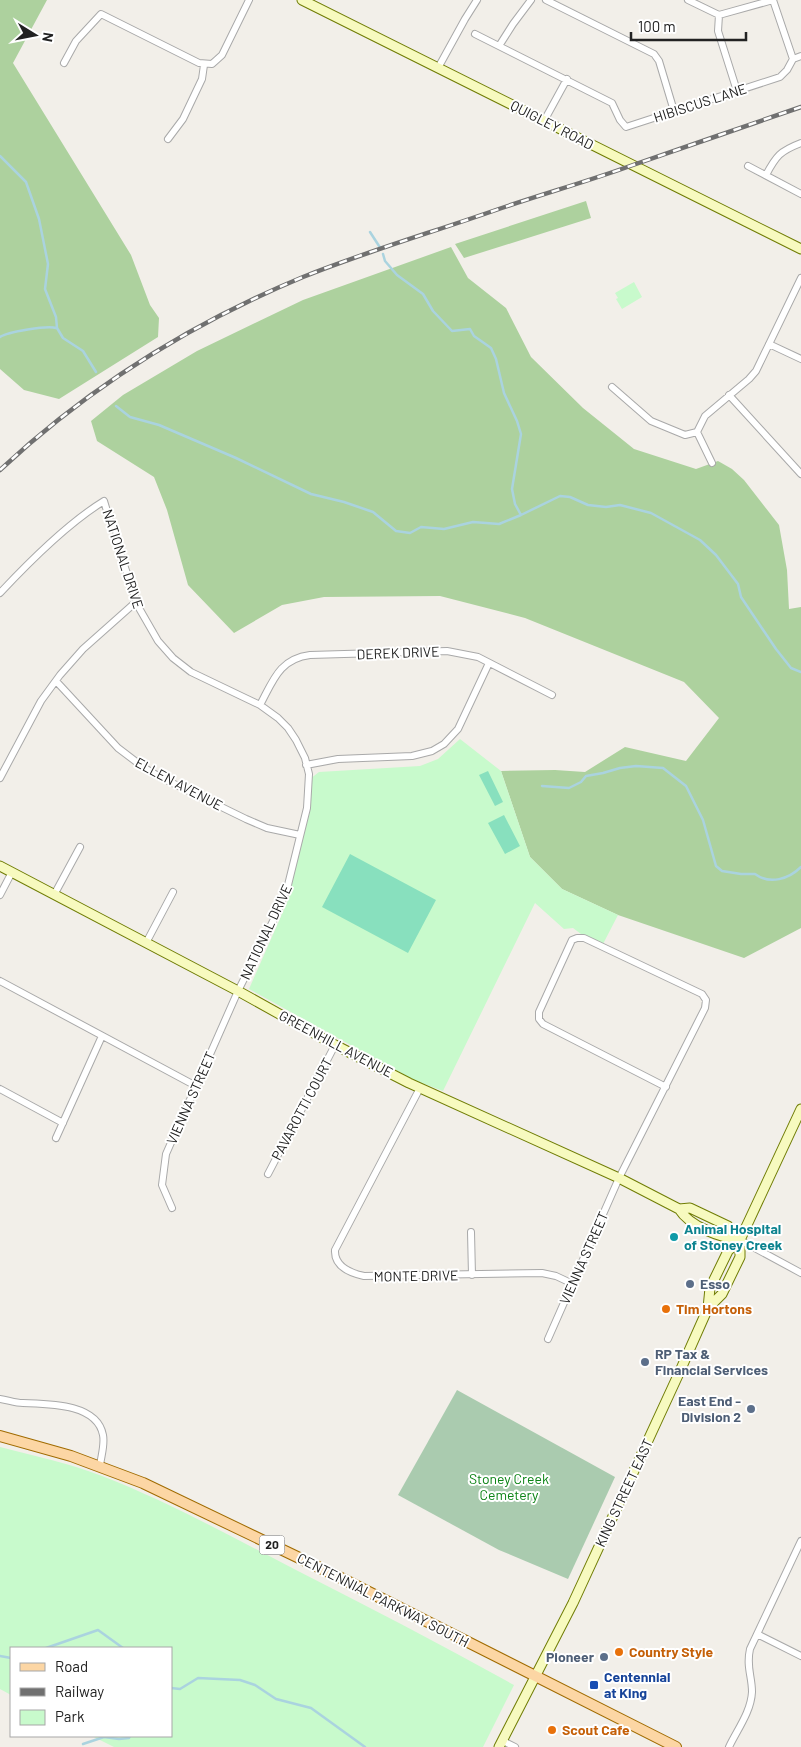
<svg xmlns="http://www.w3.org/2000/svg" width="801" height="1747" font-family="Barlow,sans-serif">
<style>
.forest{fill:#add19e}
.cemetery{fill:#aacbaf}
.park{fill:#c8facc}
.pitch{fill:#88e0be}
.lines{fill:none;stroke-linecap:round;stroke-linejoin:round}
.stream{stroke:#aad3df;stroke-width:2.5}
.street-casing{stroke:#a9a9a9;stroke-width:8}
.secondary-casing{stroke:#707d05;stroke-width:11}
.primary-casing{stroke:#a06b00;stroke-width:12}
.street{stroke:#fff;stroke-width:6}
.secondary{stroke:#f7fabf;stroke-width:9}
.primary{stroke:#fcd6a4;stroke-width:10}
.rail-casing{stroke:#707070;stroke-width:4.5}
.rail{stroke:#fff;stroke-width:2.5;stroke-dasharray:8;stroke-linecap:butt}
.culture-dot{fill:#0f9aa8;stroke:#fff;stroke-width:2}
.service-dot{fill:#5c6f8a;stroke:#fff;stroke-width:2}
.food-dot{fill:#e8710a;stroke:#fff;stroke-width:2}
.transit-dot{fill:#1a4fb4;stroke:#fff;stroke-width:2}
.labels{text-anchor:middle;stroke-width:4;stroke-linejoin:round;paint-order:stroke}
.shield{fill:#fff;stroke:#646464;stroke-width:1}
.shield-label{font-size:12px;font-weight:bold;fill:#222}
.street-label{font-size:14px;fill:#222;stroke:#fff}
.culture-label{font-size:14px;font-weight:bold;fill:#0d838f;stroke:#fff;text-anchor:start}
.service-label{font-size:14px;font-weight:bold;fill:#4e5e75;stroke:#fff;text-anchor:start}
.food-label{font-size:14px;font-weight:bold;fill:#c56008;stroke:#fff;text-anchor:start}
.park-label{font-size:14px;fill:#0c8416;stroke:#fff}
.transit-label{font-size:14px;font-weight:bold;fill:#164399;stroke:#fff;text-anchor:start}
</style>
<rect width="100%" height="100%" fill="#f2efe9"/>
<path class="forest" d="M 0,0 L 47,0 L 13,63 L 131,255 L 150,305 L 159,318 L 158,337 L 59,399 L 24,390 L 0,369 Z
M 586,201 L 591,218 L 464,258 L 455,244 Z
M 451,247 L 468,278 L 506,308 L 531,357 L 583,408 L 634,449 L 696,469 L 718,461 L 732,469 L 744,480 L 779,525 L 787,570 L 789,609 L 801,607 L 801,928 L 744,958 L 618,915 L 562,889 L 530,857 L 501,771 L 555,770 L 585,772 L 625,747 L 686,761 L 719,718 L 684,682 L 525,618 L 440,596 L 324,597 L 282,605 L 234,633 L 188,585 L 167,510 L 154,477 L 97,441 L 91,421 L 123,395 L 197,351 L 303,300 Z"/>
<path class="cemetery" d="M 457,1390 L 615,1477 L 568,1579 L 499,1550 L 398,1495 Z"/>
<path class="park" d="M 634,282 L 642,297 L 622,309 L 616,299 L 618,298 L 615,293 Z
M 460,739 L 501,771 L 530,857 L 562,889 L 618,915 L 603,944 L 585,937 L 573,928 L 564,929 L 535,903 L 443,1091 L 414,1080 L 249,989 L 289,898 L 310,798 L 310,779 L 319,772 L 420,766 L 438,759 Z
M 0,1447 C 34,1456 69,1463 102,1476 C 169,1502 232,1537 296,1570 C 369,1607 442,1645 514,1685 L 483,1747 L 114,1747 L 92,1736 L 171,1736 L 171,1648 L 11,1648 L 11,1695 L 0,1689 Z"/>
<path class="pitch" d="M 488,771 L 503,802 L 495,806 L 479,775 Z
M 504,815 L 520,846 L 505,854 L 488,823 Z
M 350,854 L 436,900 L 408,953 L 322,907 Z"/>
<g class="lines">
<path class="stream" d="M 0,156 L 26,182 L 39,219 L 48,264 L 45,289 L 56,317 L 57,328 L 63,338 L 83,351 L 96,372
M 370,232 L 381,249
M 383,254 L 385,261 L 397,275 L 423,294 L 433,311 L 452,331 L 470,329 L 474,336 L 491,348 L 496,359 L 504,393 L 517,421 L 521,434 L 512,489 L 515,504 L 521,515
M 0,337 C 7,332 48,325 56,328
M 116,406 L 130,417 L 159,425 L 236,458 L 311,494 L 344,502 L 373,512 L 396,531 L 410,533 L 421,527 L 444,529 L 473,522 L 499,524 L 521,515 L 560,496 L 570,497 L 588,505 L 606,507 L 620,505 L 651,513 L 700,540 L 716,555 L 738,584 L 741,597 L 776,649 L 791,668 L 801,672
M 542,786 L 569,788 L 581,782 L 586,776 L 603,773 L 620,768 L 636,766 L 663,768 L 686,786 L 703,820 L 716,866 L 722,871 L 741,874 L 755,874 C 770,885 789,879 801,867
M 46,1648 L 98,1630 L 123,1648
M 0,1656 L 11,1658
M 171,1688 L 180,1689 L 198,1678 L 240,1680 L 255,1685 L 276,1699 L 311,1708 L 365,1747
M 83,1744 L 104,1737 L 119,1739 L 129,1738 L 130,1736"/>
<defs>
<path id="street" d="M 546,0 L 654,54 L 659,61 L 674,111
M 719,15 L 718,31 L 737,91
M 475,34 L 612,103 L 620,120 L 626,127 L 780,77 L 787,70 L 793,59 L 773,0 L 719,15 L 688,0
M 499,46 L 513,24 L 531,0
M 793,59 L 801,56
M 64,63 L 76,41 L 101,14 L 199,63 L 212,64 L 222,55 L 249,0
M 438,68 L 465,19 L 477,0
M 544,121 L 567,79
M 168,139 L 183,119 L 202,79 L 204,65
M 748,166 L 801,194
M 766,175 C 776,156 780,151 801,143
M 769,344 L 801,359
M 612,387 L 651,421 L 685,435 L 697,432
M 729,395 L 801,474
M 697,432 L 705,416 L 749,379 L 756,371 L 801,278
M 697,432 L 712,463
M 0,593 C 29,562 68,523 104,501 L 110,521 L 116,531 L 121,556 L 139,608 L 158,641 L 173,658 L 191,672 L 260,705 L 278,718 L 288,728 L 296,740 L 305,758 L 309,774 L 307,808 L 287,889 L 274,919 L 238,991 L 166,1154 L 162,1185 L 172,1208
M 56,681 L 118,748 L 143,767 L 160,777 L 246,819 L 267,828 L 300,835
M 260,705 C 273,681 279,659 310,655 L 447,651 L 478,657 L 552,695
M 306,765 L 338,759 L 412,756 L 432,751 L 444,744 L 458,729 L 489,663
M 0,778 L 41,701 L 60,675 L 83,649 L 137,601
M 0,895 L 12,872
M 54,895 L 80,847
M 146,943 L 173,892
M 0,981 L 196,1086
M 420,1088 L 335,1250 C 334,1267 350,1273 364,1276 L 542,1273 L 556,1276 L 573,1284
M 0,1089 L 63,1123
M 56,1138 L 102,1036
M 268,1174 L 335,1045
M 471,1232 L 472,1275
M 740,1240 L 801,1273
M 548,1339 L 619,1178 L 705,1008 L 706,1000 L 702,994 L 584,938 L 577,938 L 572,940 L 539,1012 L 539,1019 L 543,1024 L 666,1087
M 0,1399 C 8,1400 15,1403 23,1403 C 48,1404 97,1403 103,1435 C 105,1445 101,1456 100,1466
M 757,1634 L 801,1656
M 503,1741 L 515,1747
M 729,1747 C 737,1730 751,1712 752,1692 C 752,1676 746,1667 750,1649 L 801,1541"/>
<path id="secondary" d="M 302,0 L 801,249
M 0,866 L 238,991 L 335,1045 L 409,1083 L 619,1178 L 679,1209 C 690,1227 720,1237 740,1240
M 679,1209 L 690,1208 L 728,1226 L 740,1240
M 708,1308 L 722,1294 L 740,1257 L 740,1240
M 499,1747 L 573,1603 L 680,1371 L 708,1308 L 710,1288 L 728,1251 L 740,1240 L 801,1109"/>
<path id="primary" d="M 0,1436 L 71,1456 L 143,1483 L 339,1577 L 676,1747"/>
</defs>
<use href="#street" class="street-casing"/>
<use href="#secondary" class="secondary-casing"/>
<use href="#primary" class="primary-casing"/>
<use href="#street" class="street"/>
<use href="#secondary" class="secondary"/>
<use href="#primary" class="primary"/>
<defs>
<path id="rail" d="M 0,470 C 88,388 192,323 303,277 C 365,252 430,233 493,211 C 539,195 586,182 633,165 C 689,146 745,126 801,107"/>
</defs>
<use href="#rail" class="rail-casing"/>
<use href="#rail" class="rail"/>
</g>
<circle class="culture-dot" cx="674" cy="1237" r="5"/>
<g class="service-dot">
<circle cx="690" cy="1284" r="5"/>
<circle cx="645" cy="1362" r="5"/>
<circle cx="751" cy="1409" r="5"/>
<circle cx="604" cy="1657" r="5"/>
</g>
<g class="food-dot">
<circle cx="666" cy="1309" r="5"/>
<circle cx="619" cy="1652" r="5"/>
<circle cx="552" cy="1730" r="5"/>
</g>
<rect class="transit-dot" x="589" y="1680" width="10" height="10" rx="2.5"/>
<g class="labels">
<rect class="shield" x="259.5" y="1535.5" width="25" height="19" rx="4"/>
<g class="shield-label">
<text x="272" y="1549">20</text>
</g>
<g class="street-label">
<text transform="translate(700 103) rotate(-18)" y="5">HIBISCUS LANE</text>
<text transform="translate(552 125) rotate(27)" y="5">QUIGLEY ROAD</text>
<text transform="translate(123 559) rotate(72)" y="5">NATIONAL DRIVE</text>
<text transform="translate(398 653) rotate(-2)" y="5">DEREK DRIVE</text>
<text transform="translate(179 784) rotate(28)" y="5">ELLEN AVENUE</text>
<text transform="translate(266 932) rotate(-65)" y="5">NATIONAL DRIVE</text>
<text transform="translate(336 1044) rotate(28)" y="5">GREENHILL AVENUE</text>
<text transform="translate(191 1098) rotate(-66)" y="5">VIENNA STREET</text>
<text transform="translate(302 1109) rotate(-62)" y="5">PAVAROTTI COURT</text>
<text transform="translate(584 1258) rotate(-66)" y="5">VIENNA STREET</text>
<text transform="translate(416 1276) rotate(-1)" y="5">MONTE DRIVE</text>
<text transform="translate(624 1493) rotate(-65)" y="5">KING STREET EAST</text>
<text transform="translate(383 1600) rotate(27)" y="5">CENTENNIAL PARKWAY SOUTH</text>
</g>
<g class="culture-label">
<text x="684" y="1234">Animal Hospital<tspan x="684" dy="16">of Stoney Creek</tspan></text>
</g>
<g class="service-label">
<text x="700" y="1289">Esso</text>
<text x="655" y="1359">RP Tax &amp;<tspan x="655" dy="16">Financial Services</tspan></text>
<text x="741" y="1406" text-anchor="end">East End -<tspan x="741" dy="16">Division 2</tspan></text>
<text x="594" y="1662" text-anchor="end">Pioneer</text>
</g>
<g class="food-label">
<text x="676" y="1314">Tim Hortons</text>
<text x="629" y="1657">Country Style</text>
<text x="562" y="1735">Scout Cafe</text>
</g>
<g class="park-label">
<text x="509" y="1484">Stoney Creek<tspan x="509" dy="16">Cemetery</tspan></text>
</g>
<g class="transit-label">
<text x="604" y="1682">Centennial<tspan x="604" dy="16">at King</tspan></text>
</g>
</g>
<rect x="10" y="1647" width="162" height="90" fill="#ffffff" stroke="#a7a7a7"/>
<rect x="20" y="1663" width="25" height="8" fill="#fcd6a4" stroke="#a7a7a7"/>
<text x="55" y="1672" font-size="15" fill="#222222">Road</text>
<rect x="20" y="1688" width="25" height="8" fill="#707070" stroke="#a7a7a7"/>
<text x="55" y="1697" font-size="15" fill="#222222">Railway</text>
<rect x="20" y="1710" width="25" height="15" fill="#c8facc" stroke="#a7a7a7"/>
<text x="55" y="1722" font-size="15" fill="#222222">Park</text>
<g transform="translate(35 35) rotate(100)" stroke="#ffffff" stroke-width="4" paint-order="stroke">
<path d="M0-4L9 19L0 12L-9 19Z" fill="#222222"/>
<text y="-8" font-size="14" font-weight="bold" text-anchor="middle" fill="#222222">N</text>
</g>
<path d="M631 32v8h115v-8" fill="none" stroke="#222222" stroke-width="2.5"/>
<text x="638" y="32" font-size="15" fill="#222222" stroke="#ffffff" stroke-width="4" paint-order="stroke">100 m</text>
</svg>
